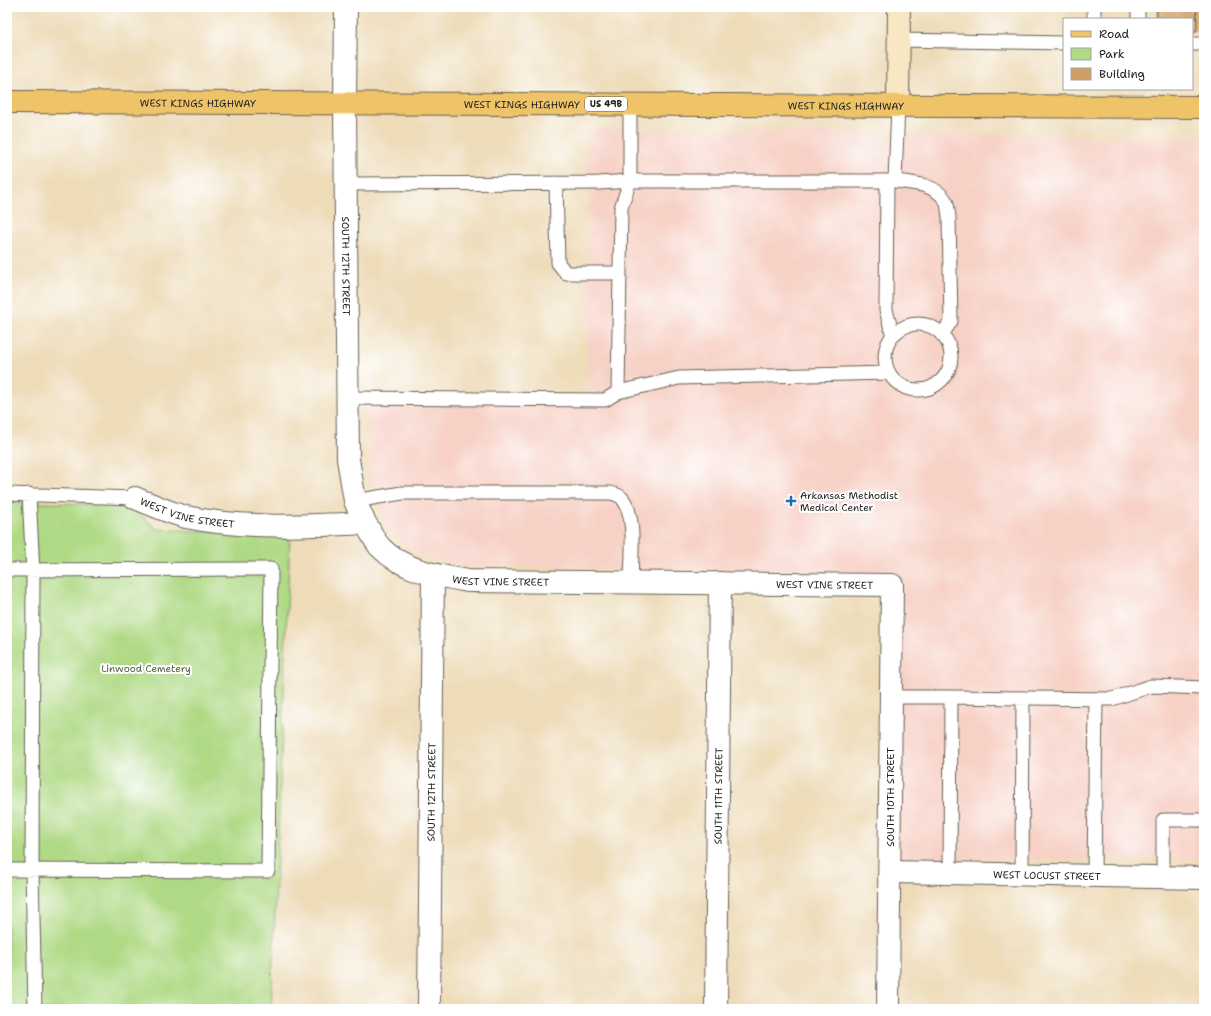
<svg xmlns="http://www.w3.org/2000/svg" width="1211" height="1016" font-family="'Shantell Sans',sans-serif">
<style>
.built{fill:#f7d1c6}
.green{fill:#afd984;stroke:#667a50}
.building{fill:#d09f65}
.lines{fill:none;stroke-linecap:round;stroke-linejoin:round}
.lane-casing{stroke:#665f53;stroke-width:15}
.street-casing{stroke:#665f53;stroke-width:24}
.secondary-casing{stroke:#665f53;stroke-width:24}
.primary-casing{stroke:#665f53;stroke-width:24}
.lane{stroke:#fff;stroke-width:13}
.street{stroke:#fff;stroke-width:22}
.secondary{stroke:#f9e7c3;stroke-width:22}
.primary{stroke:#efc469;stroke-width:22}
.poi-dot{fill:#1f6fb2;stroke:#fff;stroke-width:1.5}
.labels{text-anchor:middle;stroke-width:4;stroke-linejoin:round;paint-order:stroke}
.shield{fill:#fff;stroke:#606060;stroke-width:1}
.shield-label{font-size:9px;font-weight:bold;fill:#1c1c1c}
.street-label{font-size:10px;fill:#1c1c1c;stroke:#fff}
.poi-label{font-size:10px;fill:#1c1c1c;stroke:#fff;text-anchor:start}
.park-label{font-size:10px;fill:#4f5e40;stroke:#fff}
</style>
<rect width="100%" height="100%" fill="#fff"/>
<filter id="ink" filterUnits="userSpaceOnUse"><feTurbulence type="fractalNoise" baseFrequency=".025" numOctaves="2"/><feDisplacementMap in="SourceGraphic" scale="8" xChannelSelector="R" yChannelSelector="G"/><feConvolveMatrix kernelMatrix="1 2 1 2 8 2 1 2 1" color-interpolation-filters="sRGB"/></filter>
<filter id="wash" filterUnits="userSpaceOnUse"><feTurbulence type="fractalNoise" baseFrequency=".012" numOctaves="4" result="noise"/><feDisplacementMap in="SourceGraphic" scale="16" xChannelSelector="R" yChannelSelector="G"/><feGaussianBlur stdDeviation="0.9" result="paint"/><feColorMatrix in="noise" values="0 0 0 0 0 0 0 0 0 0 0 0 0 0 0 0 0 1.4 0 .05"/><feComposite in="paint" operator="in"/></filter>
<g filter="url(#wash)">
<rect width="100%" height="100%" fill="#eedcb9"/>
<path class="built" d="M 588,128 L 1204,138 L 1204,859 L 898,860 L 896,572 L 460,566 L 415,553 L 386,527 L 370,475 L 368,405 L 588,403 Z"/>
<path class="green" d="M 7,502 L 128,505 L 157,529 L 290,535 L 271,1009 L 7,1009 Z"/>
<g id="blocks">
<path class="building" d="M 1157,7 L 1197,7 L 1196,32 L 1192,32 L 1192,19 L 1157,19 Z"/>
</g>
</g>
<g filter="url(#ink)">
<use href="#blocks" fill-opacity="0" stroke="#665f53" stroke-width="1"/>
<g class="lines">
<defs>
<path id="lane" d="M 1094,19 L 1094,7
M 1138,19 L 1138,7
M 898,40 L 1064,43
M 1192,44 L 1204,44
M 887,181 L 886,310 L 893,336
M 895,181 C 913,183 936,184 946,201 C 948,205 948,212 949,217 L 951,321 L 942,335
M 556,183 L 558,263 L 566,273 L 620,273
M 345,184 L 599,183 L 630,181 L 895,181 L 898,105
M885 357a33 33 0 1 1 66 0a33 33 0 1 1-66 0Z
M 618,392 L 621,208 L 630,181 L 630,104
M 347,398 L 605,400 L 618,392 L 679,378 L 889,373
M 7,494 L 135,498
M 29,494 L 33,572 L 32,870 L 35,1009
M 355,501 L 402,493 L 611,493 C 614,494 619,495 622,498 C 637,515 631,560 631,582
M 7,570 L 271,569 L 268,871 L 7,870
M 891,697 L 951,697
M 950,873 L 951,697 L 1112,699 L 1151,686 L 1204,688
M 1022,875 L 1023,698
M 1094,876 L 1096,699
M 1163,877 L 1163,820 L 1204,820"/>
<g id="street">
<path id="s1" d="M 346,7 L 345,102 L 348,459 L 355,501 L 365,523"/>
<path id="s2" d="M 135,498 C 151,504 169,513 186,517 C 244,529 306,526 365,523 C 370,530 374,540 380,547 C 403,571 439,576 469,581 L 892,585 L 888,1009"/>
<path id="s3" d="M 890,872 L 1204,878"/>
<path id="s4" d="M 429,1009 L 433,575"/>
<path id="s5" d="M 716,1009 L 720,583"/>
</g>
<path id="secondary" d="M 898,105 L 899,7"/>
<g id="primary">
<path id="s6" d="M 7,102 L 1204,107"/>
</g>
</defs>
<use href="#lane" class="lane-casing"/>
<use href="#street" class="street-casing"/>
<use href="#secondary" class="secondary-casing"/>
<use href="#primary" class="primary-casing"/>
<use href="#lane" class="lane"/>
<use href="#street" class="street"/>
<use href="#secondary" class="secondary"/>
<use href="#primary" class="primary"/>
</g>
</g>
<path class="poi-dot" d="M789 495h4v4h4v4h-4v4h-4v-4h-4v-4h4z"/>
<g class="labels">
<rect class="shield" x="585" y="97" width="42" height="14" rx="3"/>
<g class="shield-label">
<text x="606" y="107">US 49B</text>
</g>
<g class="street-label">
<text dy="4" stroke="none"><textPath href="#s6" startOffset="191">WEST KINGS HIGHWAY</textPath></text>
<text dy="4" stroke="none"><textPath href="#s6" startOffset="515">WEST KINGS HIGHWAY</textPath></text>
<text dy="4" stroke="none"><textPath href="#s6" startOffset="839">WEST KINGS HIGHWAY</textPath></text>
<text dy="4" stroke="none"><textPath href="#s1" startOffset="259">SOUTH 12TH STREET</textPath></text>
<text dy="4" stroke="none"><textPath href="#s2" startOffset="55">WEST VINE STREET</textPath></text>
<text dy="4" stroke="none"><textPath href="#s2" startOffset="391">WEST VINE STREET</textPath></text>
<text dy="4" stroke="none"><textPath href="#s2" startOffset="715">WEST VINE STREET</textPath></text>
<text dy="4" stroke="none"><textPath href="#s4" startOffset="217">SOUTH 12TH STREET</textPath></text>
<text dy="4" stroke="none"><textPath href="#s5" startOffset="213">SOUTH 11TH STREET</textPath></text>
<text transform="translate(890 797) rotate(-90)" y="4">SOUTH 10TH STREET</text>
<text dy="4" stroke="none"><textPath href="#s3" startOffset="157">WEST LOCUST STREET</textPath></text>
</g>
<g class="poi-label">
<text x="800" y="499">Arkansas Methodist<tspan x="800" dy="12">Medical Center</tspan></text>
</g>
<g class="park-label">
<text x="146" y="672">Linwood Cemetery</text>
</g>
</g>
<rect width="1211" height="1016" fill="none" stroke="#fff" stroke-width="24"/>
<rect x="1063" y="18" width="130" height="72" fill="#ffffff" stroke="#a4a4a4"/>
<rect x="1071" y="31" width="20" height="6" fill="#efc469" stroke="#a4a4a4"/>
<text x="1099" y="38" font-size="12" fill="#1c1c1c">Road</text>
<rect x="1071" y="48" width="20" height="12" fill="#afd984" stroke="#a4a4a4"/>
<text x="1099" y="58" font-size="12" fill="#1c1c1c">Park</text>
<rect x="1071" y="68" width="20" height="12" fill="#d09f65" stroke="#a4a4a4"/>
<text x="1099" y="78" font-size="12" fill="#1c1c1c">Building</text>
</svg>
